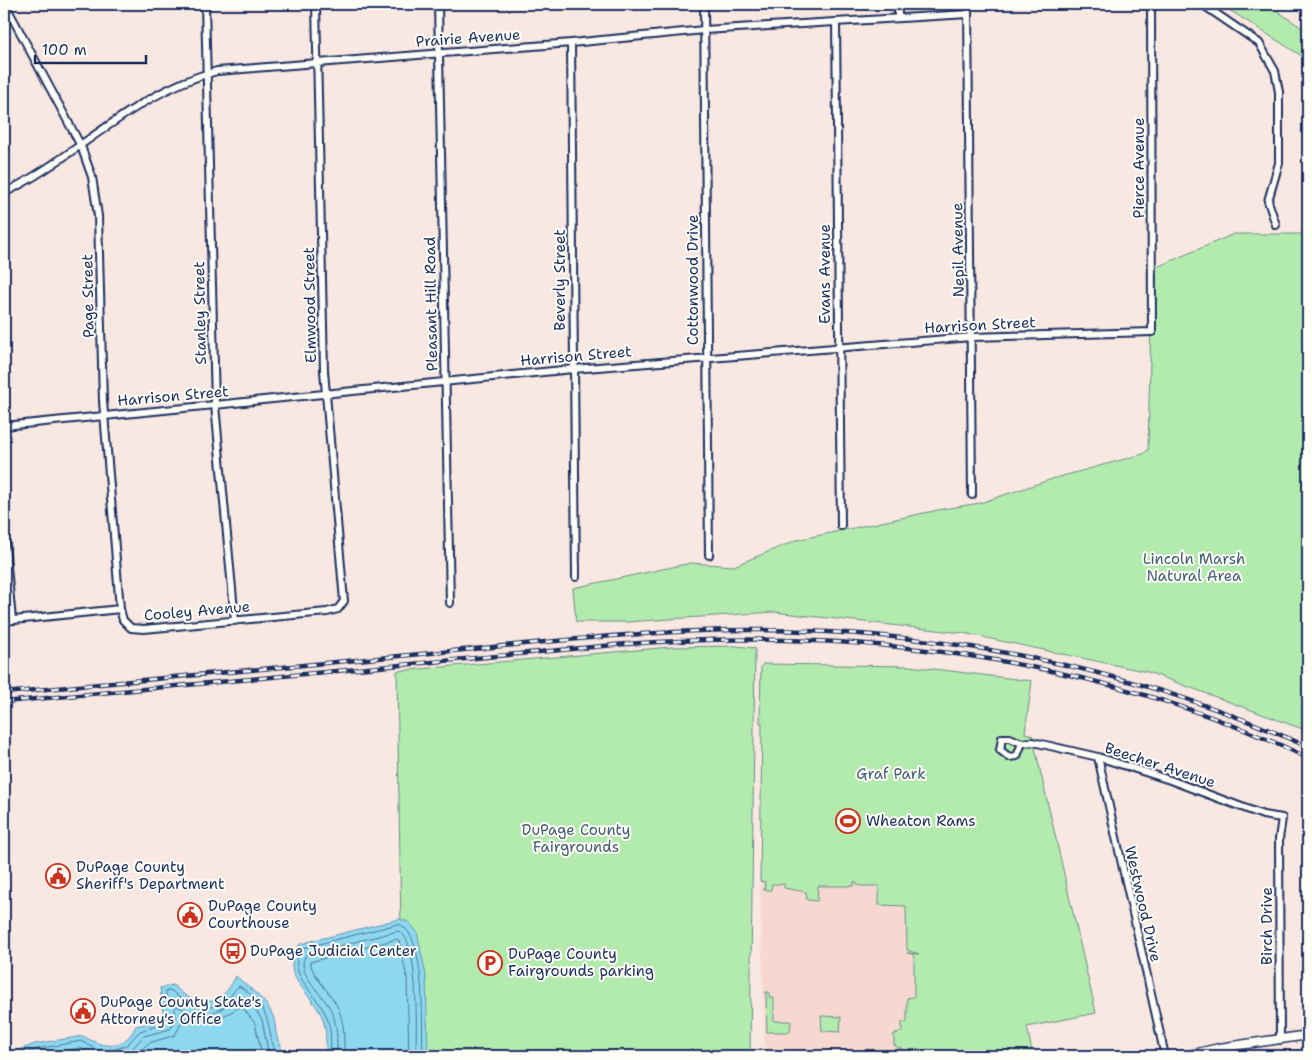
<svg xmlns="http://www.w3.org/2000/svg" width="1312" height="1060" font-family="'Shantell Sans',sans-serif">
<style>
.built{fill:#f6d8d1}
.green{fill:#b3ebae;stroke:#678d86}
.water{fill:#8ed8ef;stroke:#6094b5}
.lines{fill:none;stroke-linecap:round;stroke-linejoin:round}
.shore{stroke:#497398;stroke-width:1}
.minor-casing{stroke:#1b2f5e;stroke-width:10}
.tertiary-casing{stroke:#1b2f5e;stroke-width:11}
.minor{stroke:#fdfcf7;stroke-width:6}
.tertiary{stroke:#fdfcf7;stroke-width:8}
.rail-casing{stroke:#1b2f5e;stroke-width:4.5}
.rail{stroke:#fdfcf7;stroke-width:2.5;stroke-dasharray:8;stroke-linecap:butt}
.labels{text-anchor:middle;stroke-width:4;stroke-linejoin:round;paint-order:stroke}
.street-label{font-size:15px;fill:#1b2f5e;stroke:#fdfcf7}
.park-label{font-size:15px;fill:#415e72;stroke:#fdfcf7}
.poi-label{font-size:15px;fill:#1b2f5e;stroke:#fdfcf7;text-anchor:start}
</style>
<rect width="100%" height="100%" fill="#f9e7e1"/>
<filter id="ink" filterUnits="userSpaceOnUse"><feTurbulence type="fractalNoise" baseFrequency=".02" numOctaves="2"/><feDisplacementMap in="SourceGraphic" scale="10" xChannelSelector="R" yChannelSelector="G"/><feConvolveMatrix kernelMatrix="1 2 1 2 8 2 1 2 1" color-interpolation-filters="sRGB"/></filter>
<g filter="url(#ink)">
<path class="built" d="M 763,664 L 909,666 L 1032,681 L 1025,733 L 1032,735 L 1096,1013 L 1027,1027 L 1033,1056 L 765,1056 L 760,881 Z"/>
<path class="green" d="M 1220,4 L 1267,4 L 1308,32 L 1308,60 Z
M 1234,234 L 1308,234 L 1308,731 L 1148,672 L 963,633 L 774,612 L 626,622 L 576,622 L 573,588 L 691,563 L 734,566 L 797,540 L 943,509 L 980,503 L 1052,479 L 1143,454 L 1148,450 L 1152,269 Z
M 736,646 L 755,648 L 750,1056 L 409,1056 L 401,930 L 397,671 L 671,647 Z
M 763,664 L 909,666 L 1032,681 L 1025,733 L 1032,735 L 1096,1013 L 1027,1027 L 1033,1056 L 903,1056 L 901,1047 L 900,1049 L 894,1045 L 894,1034 L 902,1032 L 902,1022 L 907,1022 L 907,998 L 914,997 L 914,957 L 912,954 L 907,953 L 919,954 L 907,950 L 906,906 L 879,905 L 879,886 L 859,886 L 856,882 L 854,882 L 854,886 L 818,886 L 817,901 L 807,900 L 806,892 L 784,888 L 784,884 L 772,884 L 771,890 L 764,890 L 765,882 L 760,881 L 762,723 L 760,723 L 761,667 Z
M 766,992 L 769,992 L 770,998 L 774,998 L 774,1021 L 791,1021 L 790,1032 L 767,1032 Z
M 821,1016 L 841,1017 L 840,1032 L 822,1031 Z"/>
<path class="water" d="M 399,919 L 409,922 L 417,932 L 426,976 L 428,1056 L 326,1056 C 326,1042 327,1028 321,1014 C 307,988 278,975 300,944 Z
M 236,976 C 249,988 266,999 273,1016 C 277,1027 274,1036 281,1045 L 280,1056 L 13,1056 L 16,1051 L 35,1044 L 83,1036 C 103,1048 123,1052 136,1026 L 164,1020 L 160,988 L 173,985 C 196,1009 221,1009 236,976 Z"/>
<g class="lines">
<path class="shore" d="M 19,1056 L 37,1049 L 81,1041 L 97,1050 L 113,1050 L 127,1045 L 140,1031 L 167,1023 L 166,991 L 172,991 C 186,1006 210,1015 229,998 C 232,994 235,989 239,986 C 260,999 268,1014 271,1038 C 272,1045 276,1047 275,1056
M 35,1056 L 80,1048 L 96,1056
M 115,1056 L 130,1051 L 144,1036 L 170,1029 L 175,1022 L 175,1005 C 180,1007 184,1010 189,1012 C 212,1019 224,1007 240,996 L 252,1005 L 262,1020 L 269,1056
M 134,1056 L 149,1043 L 175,1035 L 184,1018 C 207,1022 222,1019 241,1006 L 255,1023 L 262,1056
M 330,1056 C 331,1041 332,1027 325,1013 C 316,993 283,971 303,948 L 398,924 C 428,933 421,1029 423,1056
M 337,1056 C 337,1040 338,1025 331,1010 C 324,995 292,970 307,954 L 398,931 C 420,937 416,1035 416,1056
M 344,1056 C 344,1039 345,1022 337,1006 C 330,991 313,978 310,962 L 397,939 L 399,941 L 407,978 L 409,1056"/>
<defs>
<path id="minor" d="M 5,4 L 81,146 L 92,177 L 98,216 L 103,401 L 120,609 L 123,620 L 131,628 L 144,629 L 327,612 L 338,609 L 344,601 L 324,371 L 316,4
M 205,4 L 215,405 L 235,621
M 438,4 L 450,603
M 704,4 L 709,555
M 898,4 L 898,18
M 968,4 L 972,495
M 1202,4 L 1259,43 L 1275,71 L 1279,92 L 1279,163 L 1268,201 L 1276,225
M 836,22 L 841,526
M 571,43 L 576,577
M 4,193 C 77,157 136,91 217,71 L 571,43 L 704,30 L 968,14
M 4,426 L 573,369 L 972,337 L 1152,332 L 1151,4
M 4,534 L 12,620
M 4,621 L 120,609
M 1022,743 L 1010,738 L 1002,738 L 1000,750 L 1009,757 L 1017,756 L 1022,743 L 1033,742 L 1098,757 L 1170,780 L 1263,815 L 1282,818 L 1279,839 L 1280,1040
M 1098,757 L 1165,1056"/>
<path id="tertiary" d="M 1185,1056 L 1219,1048 L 1308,1035"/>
</defs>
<use href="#minor" class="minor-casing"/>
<use href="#tertiary" class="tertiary-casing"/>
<use href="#minor" class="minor"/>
<use href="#tertiary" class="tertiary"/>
<defs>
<path id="rail" d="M 4,693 C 143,680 282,667 421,654 C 531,644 642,630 753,630 C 942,630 1136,668 1308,747
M 4,702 L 614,645 C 848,626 1094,655 1308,758"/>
</defs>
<use href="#rail" class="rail-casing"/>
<use href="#rail" class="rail"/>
</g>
</g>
<defs>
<symbol id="stadium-ring" viewBox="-11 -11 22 22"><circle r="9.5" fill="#fdfcf7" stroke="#c8321e" stroke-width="1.5"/><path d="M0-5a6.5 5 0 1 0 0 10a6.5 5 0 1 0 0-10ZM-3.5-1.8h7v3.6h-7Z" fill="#c8321e"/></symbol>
<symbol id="civic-ring" viewBox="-11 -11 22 22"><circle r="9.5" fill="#fdfcf7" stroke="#c8321e" stroke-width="1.5"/><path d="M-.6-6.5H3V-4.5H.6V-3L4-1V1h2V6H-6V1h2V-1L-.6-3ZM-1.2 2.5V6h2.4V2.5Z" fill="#c8321e"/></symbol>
<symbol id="bus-ring" viewBox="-11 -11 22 22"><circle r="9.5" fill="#fdfcf7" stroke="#c8321e" stroke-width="1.5"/><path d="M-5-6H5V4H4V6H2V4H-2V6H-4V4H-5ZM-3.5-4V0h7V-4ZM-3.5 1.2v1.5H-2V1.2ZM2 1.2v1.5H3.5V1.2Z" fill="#c8321e"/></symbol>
<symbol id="parking-ring" viewBox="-11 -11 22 22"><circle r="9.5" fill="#fdfcf7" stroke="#c8321e" stroke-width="1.5"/><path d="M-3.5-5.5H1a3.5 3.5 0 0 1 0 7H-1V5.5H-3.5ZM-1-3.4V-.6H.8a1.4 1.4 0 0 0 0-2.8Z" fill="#c8321e"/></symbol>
</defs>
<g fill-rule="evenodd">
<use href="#stadium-ring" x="834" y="807" width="28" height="28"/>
<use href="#civic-ring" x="44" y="862" width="28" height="28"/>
<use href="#civic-ring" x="176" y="901" width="28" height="28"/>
<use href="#bus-ring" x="219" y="937" width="28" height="28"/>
<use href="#parking-ring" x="476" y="949" width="28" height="28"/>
<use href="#civic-ring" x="69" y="997" width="28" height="28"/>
</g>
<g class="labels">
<g class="street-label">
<text transform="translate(468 38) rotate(-4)" y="5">Prairie Avenue</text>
<text transform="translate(1139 168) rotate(-90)" y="5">Pierce Avenue</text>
<text transform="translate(958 250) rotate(-91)" y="5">Nepil Avenue</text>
<text transform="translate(825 274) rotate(-90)" y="5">Evans Avenue</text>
<text transform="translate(560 280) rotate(-90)" y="5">Beverly Street</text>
<text transform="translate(693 280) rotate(-90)" y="5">Cottonwood Drive</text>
<text transform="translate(88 296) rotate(-91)" y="5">Page Street</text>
<text transform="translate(431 304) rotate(-91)" y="5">Pleasant Hill Road</text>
<text transform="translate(310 305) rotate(-91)" y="5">Elmwood Street</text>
<text transform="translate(200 313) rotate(-91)" y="5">Stanley Street</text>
<text transform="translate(980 325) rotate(-3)" y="5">Harrison Street</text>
<text transform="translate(576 356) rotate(-5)" y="5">Harrison Street</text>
<text transform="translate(173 396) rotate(-5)" y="5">Harrison Street</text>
<text transform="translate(197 611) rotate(-5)" y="5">Cooley Avenue</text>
<text transform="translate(1160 765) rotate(18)" y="5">Beecher Avenue</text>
<text transform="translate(1143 904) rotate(77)" y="5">Westwood Drive</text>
<text transform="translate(1267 926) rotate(-90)" y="5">Birch Drive</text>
</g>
<g class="park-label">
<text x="1194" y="564">Lincoln Marsh<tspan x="1194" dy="17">Natural Area</tspan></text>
<text x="891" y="779">Graf Park</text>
<text x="576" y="835">DuPage County<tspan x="576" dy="17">Fairgrounds</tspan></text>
</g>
<g class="poi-label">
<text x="866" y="826">Wheaton Rams</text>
<text x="76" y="872">DuPage County<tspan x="76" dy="17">Sheriff's Department</tspan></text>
<text x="208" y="911">DuPage County<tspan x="208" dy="17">Courthouse</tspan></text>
<text x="250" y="956">DuPage Judicial Center</text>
<text x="508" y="959">DuPage County<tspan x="508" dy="17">Fairgrounds parking</tspan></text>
<text x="100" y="1007">DuPage County State's<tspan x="100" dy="17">Attorney's Office</tspan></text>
</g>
</g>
<rect width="1312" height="1060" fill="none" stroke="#fdfcf7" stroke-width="20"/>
<rect x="10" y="10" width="1292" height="1040" fill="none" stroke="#1b2f5e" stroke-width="2" filter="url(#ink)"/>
<path d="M35 55v8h111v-8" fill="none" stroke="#1b2f5e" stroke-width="2.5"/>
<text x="42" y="55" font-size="15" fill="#1b2f5e" stroke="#fdfcf7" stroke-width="4" paint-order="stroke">100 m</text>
</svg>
